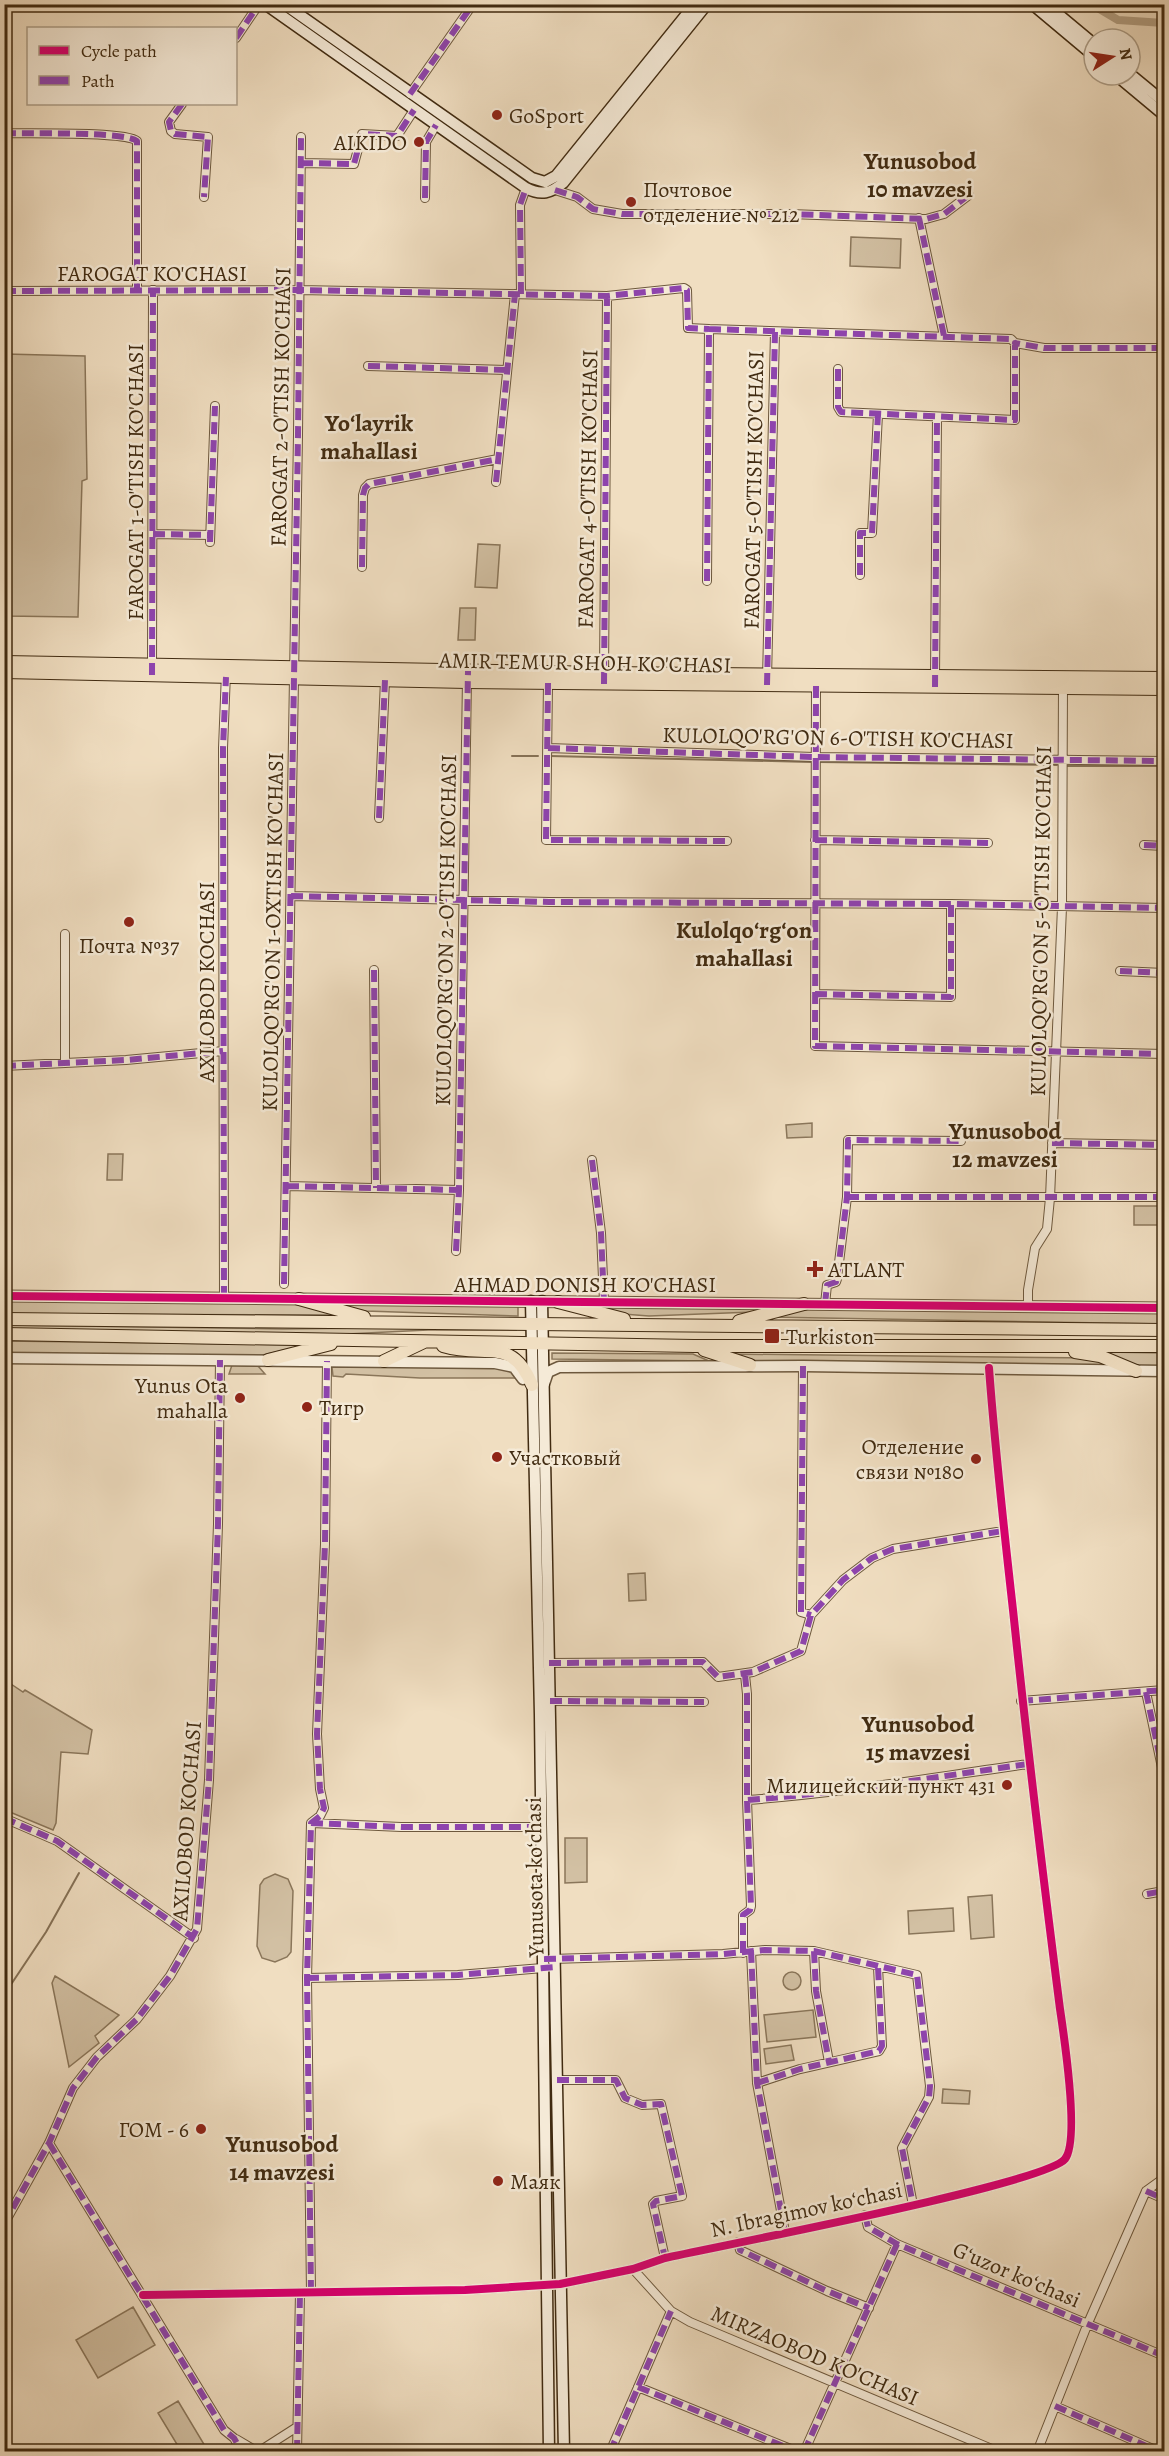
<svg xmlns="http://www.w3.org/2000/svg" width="1169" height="2456" font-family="Alegreya,serif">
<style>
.green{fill:#d2c0a3;stroke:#8a765a;stroke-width:1.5}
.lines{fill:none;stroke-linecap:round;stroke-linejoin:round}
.stream{stroke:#867257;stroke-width:2}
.canal{stroke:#b4a185;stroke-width:8}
.minor-casing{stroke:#6d583d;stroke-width:10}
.tertiary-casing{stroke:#6d583d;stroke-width:13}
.secondary-casing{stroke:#412b11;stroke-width:13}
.primary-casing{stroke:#412b11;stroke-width:14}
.minor{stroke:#f5ead7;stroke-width:8}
.tertiary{stroke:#f5ead7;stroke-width:10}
.secondary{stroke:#f5ead7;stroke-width:10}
.primary{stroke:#f0dec1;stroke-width:12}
.quiet{stroke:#8e44ad;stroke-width:6;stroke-dasharray:12 6;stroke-linecap:butt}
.cycleway-casing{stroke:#f5ead7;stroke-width:11}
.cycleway{stroke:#d6006c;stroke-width:8}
.poi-dot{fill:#8f2418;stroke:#f5ead7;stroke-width:2}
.labels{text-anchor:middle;stroke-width:5;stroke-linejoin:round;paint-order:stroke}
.poi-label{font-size:22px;fill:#412b11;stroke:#f5ead7;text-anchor:start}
.street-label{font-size:22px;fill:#412b11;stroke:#f5ead7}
.neighbourhood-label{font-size:24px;font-weight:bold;fill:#412b11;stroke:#f5ead7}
</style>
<rect width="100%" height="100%" fill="#f0dec1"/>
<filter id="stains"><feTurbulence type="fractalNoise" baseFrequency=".00333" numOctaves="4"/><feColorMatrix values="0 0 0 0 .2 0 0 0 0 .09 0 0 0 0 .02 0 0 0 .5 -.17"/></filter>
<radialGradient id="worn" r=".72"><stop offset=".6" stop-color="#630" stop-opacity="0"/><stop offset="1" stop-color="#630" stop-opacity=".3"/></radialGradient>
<path class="green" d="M 851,237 L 901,239 L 900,268 L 850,266 Z
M 5,354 L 85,356 L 87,479 L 82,481 L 78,617 L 5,616 Z
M 478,544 L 500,545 L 497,588 L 475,587 Z
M 460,608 L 476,608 L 475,640 L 458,640 Z
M 812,1123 L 812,1137 L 787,1138 L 786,1125 Z
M 108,1154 L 123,1154 L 122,1180 L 107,1180 Z
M 1134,1206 L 1164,1206 L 1164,1225 L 1134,1225 Z
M 5,1300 L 290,1303 L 322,1309 L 333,1315 L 5,1314 Z
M 587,1304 L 780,1306 L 753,1312 L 649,1316 L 610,1313 Z
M 332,1305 L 518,1305 L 518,1316 L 365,1311 Z
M 806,1307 L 1164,1311 L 1164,1324 L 767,1317 Z
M 5,1325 L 283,1329 L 458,1327 L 517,1330 L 428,1330 L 346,1334 L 5,1329 Z
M 5,1341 L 307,1345 L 258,1356 L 5,1354 Z
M 1104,1352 L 1164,1353 L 1164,1366 L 1139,1366 L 1102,1354 Z
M 552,1353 L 693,1354 L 709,1361 L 552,1359 Z
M 729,1354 L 1096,1358 L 1112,1366 L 753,1361 Z
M 232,1365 L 258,1366 L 265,1374 L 229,1374 Z
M 332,1367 L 503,1367 L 510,1369 L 517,1378 L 420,1378 L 346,1374 L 343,1377 L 333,1376 Z
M 645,1573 L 646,1600 L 629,1601 L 628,1574 Z
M 5,1680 L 23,1692 L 25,1690 L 92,1730 L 88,1754 L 61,1752 L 56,1823 L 53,1830 L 5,1810 Z
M 565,1838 L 587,1838 L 587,1882 L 565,1883 Z
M 275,1874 L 288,1879 L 293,1891 L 291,1952 L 287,1957 L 275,1962 L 262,1958 L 257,1946 L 260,1885 L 264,1879 Z
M 992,1895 L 994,1937 L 971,1939 L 968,1897 Z
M 953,1908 L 954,1931 L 909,1934 L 908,1911 Z
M783 1981a9 9 0 1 1 18 0a9 9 0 1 1-18 0Z
M 55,1976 L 119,2015 L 95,2036 L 99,2043 L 69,2067 L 52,1983 Z
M 813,2010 L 816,2037 L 767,2042 L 764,2015 Z
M 791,2045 L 794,2060 L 766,2064 L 764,2049 Z
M 943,2089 L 970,2091 L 969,2104 L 942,2103 Z
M 133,2307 L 155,2345 L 98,2378 L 76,2340 Z
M 178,2401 L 208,2451 L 181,2451 L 158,2413 Z"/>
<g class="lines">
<path class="stream" d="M 512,756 L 538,756
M 550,756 L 811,762
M 819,762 L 1057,765
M 1066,766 L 1164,766
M 4,1995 L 46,1932 L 79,1873"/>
<path class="canal" d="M 1091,4 L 1118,20 L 1164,23"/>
<defs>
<path id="minor" d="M 236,38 L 259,4
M 410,94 L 473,4
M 182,104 L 169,122 L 171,131 L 175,134 L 208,137 L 204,197
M 4,133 C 26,134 125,131 137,141 L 137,290
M 301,163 L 354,164 L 362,134 L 397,136 L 414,110
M 555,190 L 577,197 L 593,209 L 622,214 L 790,214 L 926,219 L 944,214 L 969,195
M 425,198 L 426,142 L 436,125
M 919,218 L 944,336
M 4,291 L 299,290 L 607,296 L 684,288 L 687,290 L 688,328 L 709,329
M 521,294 L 520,205 L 526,188
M 368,366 L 507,370
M 838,369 L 838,407 L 841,412 L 1015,420 L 1015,343 L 1044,348 L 1164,348
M 496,482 L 515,294
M 153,534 L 210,535
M 210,542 L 215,406
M 362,567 L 363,495 L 365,488 L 369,484 L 498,459
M 860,575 L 860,533 L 872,533 L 878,414
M 707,581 L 709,329 L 1011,339 L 1015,343
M 152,667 L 153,290
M 604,675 L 607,296
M 767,679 L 775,332
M 935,679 L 937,417
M 548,683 L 546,840 L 727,841
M 816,686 L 815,1046 L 1164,1054
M 548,748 L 814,757 L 1164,761
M 379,818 L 385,680
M 815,840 L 988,843
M 1144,845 L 1164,846
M 291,896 L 549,902 L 951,904 L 1164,908
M 374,970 L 376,1188
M 1120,971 L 1164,973
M 815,994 L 951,997 L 951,904
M 65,1063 L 65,934
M 4,1066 L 126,1060 L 223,1051
M 1052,1143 L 1164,1145
M 592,1160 L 601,1233 L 604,1301
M 287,1186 L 459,1190
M 847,1197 L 1164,1197
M 456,1251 L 459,1190 L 467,679
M 284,1284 L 298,435 L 301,137
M 224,1298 L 223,748 L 226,673
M 825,1304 L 827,1285 L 836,1282 L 837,1279 L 847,1197 L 848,1140 L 961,1141
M 1028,1305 L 1028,1290 L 1035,1248 L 1047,1229 L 1050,1198 L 1062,907 L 1063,685
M 803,1366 L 801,1612 L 811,1615
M 549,1663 L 703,1662 L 718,1677 L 753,1672 L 801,1651 L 811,1615 L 843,1580 L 872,1558 L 893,1549 L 1003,1531
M 745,1675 L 747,1694 L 747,1800 C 842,1793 935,1777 1028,1764
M 1146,1692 L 1164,1777
M 550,1701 L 704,1702
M 1021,1701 L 1164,1690
M 4,1818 L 57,1841 L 194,1938
M 312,1823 L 401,1827 L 542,1827
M 1147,1894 L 1164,1891
M 751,1951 L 757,2083 L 785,2232
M 814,1951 L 816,1991 L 829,2062
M 743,1953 L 743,1915 L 750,1910 L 751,1906 L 747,1800
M 551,1959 L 723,1954 L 765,1950 L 814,1951 L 917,1975 L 930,2086 L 929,2097 L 902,2148 L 913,2205
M 307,1978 L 458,1975 L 555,1967
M 557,2080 L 616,2080 L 625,2098 L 642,2105 L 661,2104 L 682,2196 L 656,2201 L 653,2204 L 665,2258
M 757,2083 L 800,2069 L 879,2051 L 882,2046 L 878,1967
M 49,2143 L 224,2430 L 234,2438 L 242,2452
M 1146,2191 L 1164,2178
M 1146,2191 L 1164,2199
M 865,2215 L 868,2227 L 897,2244 L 1164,2356
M 4,2224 L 49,2143 L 73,2088 L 97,2057 L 137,2019 L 170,1976 L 197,1929 L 209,1780 L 218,1524 L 220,1360
M 738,2242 L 740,2250 L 827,2291 L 869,2308
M 633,2269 L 671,2311 L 690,2322 L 999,2452
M 311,2292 L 307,1978 L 311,1823 L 320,1816 L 324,1808 L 320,1789 L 317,1734 L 325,1544 L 327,1361
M 143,2295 L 465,2290 L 560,2284 L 633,2269 L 665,2258 C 718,2246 1045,2184 1065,2159 C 1080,2140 1064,2036 1060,2009 C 1043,1876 1027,1744 1013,1610 C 1004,1530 995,1449 989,1368
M 638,2387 L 798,2452
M 1055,2406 L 1160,2452
M 236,2439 L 258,2452
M 258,2452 L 297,2427
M 297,2452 L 300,2292
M 610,2452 L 671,2311
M 804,2452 L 897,2244
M 1037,2452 L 1088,2323 L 1146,2191"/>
<path id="tertiary" d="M 4,1296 L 1164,1308
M 4,1358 L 495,1363 L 514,1367 L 523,1379
M 544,1384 L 548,1372 L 559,1367 L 803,1366 L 1164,1371"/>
<path id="secondary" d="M 265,4 L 526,188 C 541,196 551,193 563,183 L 707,4
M 284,4 L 532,178 L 545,182 L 556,176 L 695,4
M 1032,4 L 1094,56
M 1046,4 L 1094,44
M 1130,74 L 1164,102
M 1116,75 L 1164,115
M 531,1301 L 540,1715 L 549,2452
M 542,1301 L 564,2452"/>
<path id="primary" d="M 4,662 L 604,673 L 1164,678
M 4,672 L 467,682 L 1164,689
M 299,1299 L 364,1317
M 558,1302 L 624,1319
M 4,1319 L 1164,1330
M 739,1321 L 804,1304
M 4,1334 L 694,1346 L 1164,1346
M 443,1346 C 485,1359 512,1335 532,1385
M 704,1350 L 750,1365
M 1075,1352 L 1100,1356 L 1136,1371
M 268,1360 L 331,1344
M 384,1361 L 424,1342"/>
</defs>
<use href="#minor" class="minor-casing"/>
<use href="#tertiary" class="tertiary-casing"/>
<use href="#secondary" class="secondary-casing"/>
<use href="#primary" class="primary-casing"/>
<use href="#minor" class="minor"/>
<use href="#tertiary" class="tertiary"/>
<use href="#secondary" class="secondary"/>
<use href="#primary" class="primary"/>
<path class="quiet" d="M 236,38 L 259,4
M 410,94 L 473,4
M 182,104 L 169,122 L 171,131 L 175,134 L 208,137 L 204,197
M 4,133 C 26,134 125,131 137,141 L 137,290
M 301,163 L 354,164 L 362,134 L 397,136 L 414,110
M 555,190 L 577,197 L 593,209 L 622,214 L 790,214 L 926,219 L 944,214 L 969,195
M 425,198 L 426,142 L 436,125
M 919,218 L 944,336
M 4,291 L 299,290 L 607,296 L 684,288 L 687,290 L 688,328 L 709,329
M 521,294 L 520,205 L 526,188
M 368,366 L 507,370
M 838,369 L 838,407 L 841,412 L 1015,420 L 1015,343 L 1044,348 L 1164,348
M 496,482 L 515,294
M 153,534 L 210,535
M 210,542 L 215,406
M 362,567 L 363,495 L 365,488 L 369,484 L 498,459
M 860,575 L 860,533 L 872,533 L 878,414
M 707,581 L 709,329 L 1011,339 L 1015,343
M 152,675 L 153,290
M 548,683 L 546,840 L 727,841
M 604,684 L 607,296
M 767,685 L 775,332
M 816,686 L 815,1046 L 1164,1054
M 935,687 L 937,417
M 548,748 L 814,757 L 1164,761
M 379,818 L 385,680
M 815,840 L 988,843
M 1144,845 L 1164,846
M 291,896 L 549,902 L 951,904 L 1164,908
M 374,970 L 376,1188
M 1120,971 L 1164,973
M 815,994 L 951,997 L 951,904
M 4,1066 L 126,1060 L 223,1051
M 1052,1143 L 1164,1145
M 592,1160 L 601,1233 L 604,1301
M 287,1186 L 459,1190
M 847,1197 L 1164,1197
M 456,1251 L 459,1190 L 468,671
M 284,1284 L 298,435 L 301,137
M 224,1298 L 223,748 L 226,677
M 825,1304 L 827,1285 L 836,1282 L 837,1279 L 847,1197 L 848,1140 L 961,1141
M 803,1366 L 801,1612 L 811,1615
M 549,1663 L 703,1662 L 718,1677 L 753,1672 L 801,1651 L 811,1615 L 843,1580 L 872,1558 L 893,1549 L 1003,1531
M 745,1675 L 747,1694 L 747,1800 C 842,1793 935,1777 1028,1764
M 1146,1692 L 1164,1777
M 550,1701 L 704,1702
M 1021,1701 L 1164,1690
M 4,1818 L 57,1841 L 194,1938
M 311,1823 L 401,1827 L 542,1827
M 1147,1894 L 1164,1891
M 751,1951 L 757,2083 L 785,2232
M 814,1951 L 816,1991 L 829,2062
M 743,1953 L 743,1915 L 750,1910 L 751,1906 L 747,1800
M 544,1959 L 723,1954 L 765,1950 L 814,1951 L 917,1975 L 930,2086 L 929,2097 L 902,2148 L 913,2205
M 307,1978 L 458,1975 L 555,1967
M 557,2080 L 616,2080 L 625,2098 L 642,2105 L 661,2104 L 682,2196 L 656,2201 L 653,2204 L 665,2258
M 757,2083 L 800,2069 L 879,2051 L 882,2046 L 878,1967
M 49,2143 L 224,2430 L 234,2438 L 242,2452
M 1146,2191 L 1164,2199
M 865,2215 L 868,2227 L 897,2244 L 1164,2356
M 4,2224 L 49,2143 L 73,2088 L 97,2057 L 137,2019 L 170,1976 L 197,1929 L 209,1780 L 218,1524 L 220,1360
M 738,2242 L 740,2250 L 827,2291 L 869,2308
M 311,2292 L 307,1978 L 311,1823 L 320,1816 L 324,1808 L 320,1789 L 317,1734 L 325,1544 L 327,1361
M 638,2387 L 798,2452
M 1055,2406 L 1160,2452
M 297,2452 L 300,2292
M 610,2452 L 671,2311
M 804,2452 L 897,2244"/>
<defs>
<path id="cycleway" d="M 4,1296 L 1164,1308
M 143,2295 L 465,2290 L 560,2284 L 633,2269 L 665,2258 C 718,2246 1045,2184 1065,2159 C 1080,2140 1064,2036 1060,2009 C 1043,1876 1027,1744 1013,1610 C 1004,1530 995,1449 989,1368"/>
</defs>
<use href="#cycleway" class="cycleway-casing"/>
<use href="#cycleway" class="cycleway"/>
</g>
<g class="poi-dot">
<circle cx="497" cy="115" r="6"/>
<circle cx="419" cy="142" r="6"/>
<circle cx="631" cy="202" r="6"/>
<circle cx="129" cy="922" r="6"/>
<path d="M812 1260h6v6h6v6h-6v6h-6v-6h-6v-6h6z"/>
<rect x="764" y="1328" width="16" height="16" rx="3"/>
<circle cx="240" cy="1398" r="6"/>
<circle cx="307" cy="1407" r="6"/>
<circle cx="497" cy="1457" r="6"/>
<circle cx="976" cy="1459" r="6"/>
<circle cx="1007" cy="1785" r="6"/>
<circle cx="201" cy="2129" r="6"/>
<circle cx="498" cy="2181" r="6"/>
</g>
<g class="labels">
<g class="poi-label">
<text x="509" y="123">GoSport</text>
<text x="407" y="150" text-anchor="end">AIKIDO</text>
<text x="643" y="197">Почтовое<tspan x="643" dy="25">отделение № 212</tspan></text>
<text x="129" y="953" text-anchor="middle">Почта №37</text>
<text x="828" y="1277">ATLANT</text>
<text x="786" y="1344">Turkiston</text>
<text x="228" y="1393" text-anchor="end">Yunus Ota<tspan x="228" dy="25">mahalla</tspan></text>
<text x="319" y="1415">Тигр</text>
<text x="964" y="1454" text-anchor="end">Отделение<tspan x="964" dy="25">связи №180</tspan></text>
<text x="509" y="1465">Участковый</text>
<text x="995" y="1793" text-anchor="end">Милицейский пункт 431</text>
<text x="189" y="2137" text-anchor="end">ГОМ - 6</text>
<text x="510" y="2189">Маяк</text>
</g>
<g class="street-label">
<text x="152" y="281">FAROGAT KO'CHASI</text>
<text transform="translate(280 407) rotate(-89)" y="8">FAROGAT 2-O'TISH KO'CHASI</text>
<text transform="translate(135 482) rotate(-90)" y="8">FAROGAT 1-O'TISH KO'CHASI</text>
<text transform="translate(587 489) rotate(-89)" y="8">FAROGAT 4-O'TISH KO'CHASI</text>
<text transform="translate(753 490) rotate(-89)" y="8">FAROGAT 5-O'TISH KO'CHASI</text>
<text transform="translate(585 662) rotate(1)" y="8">AMIR TEMUR SHOH KO'CHASI</text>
<text transform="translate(838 737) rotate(1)" y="8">KULOLQO'RG'ON 6-O'TISH KO'CHASI</text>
<text transform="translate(1040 921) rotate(-89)" y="8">KULOLQO'RG'ON 5-O'TISH KO'CHASI</text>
<text transform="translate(445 930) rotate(-89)" y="8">KULOLQO'RG'ON 2-O'TISH KO'CHASI</text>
<text transform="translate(272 932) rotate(-89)" y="8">KULOLQO'RG'ON 1-OXTISH KO'CHASI</text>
<text transform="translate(206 982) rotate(-90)" y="8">AXILOBOD KOCHASI</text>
<text x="585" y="1292">AHMAD DONISH KO'CHASI</text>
<text transform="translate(186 1821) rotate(-86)" y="8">AXILOBOD KOCHASI</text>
<text transform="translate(534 1877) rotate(-91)" y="8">Yunusota koʻchasi</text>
<text transform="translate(806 2209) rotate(-12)" y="8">N. Ibragimov koʻchasi</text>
<text transform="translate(1017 2274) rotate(23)" y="8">Gʻuzor koʻchasi</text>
<text transform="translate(815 2355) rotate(23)" y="8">MIRZAOBOD KO'CHASI</text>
</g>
<g class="neighbourhood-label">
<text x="920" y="169">Yunusobod<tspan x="920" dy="28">10 mavzesi</tspan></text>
<text x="369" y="431">Yoʻlayrik<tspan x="369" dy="28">mahallasi</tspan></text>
<text x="744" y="938">Kulolqoʻrgʻon<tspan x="744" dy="28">mahallasi</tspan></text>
<text x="1005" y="1139">Yunusobod<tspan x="1005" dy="28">12 mavzesi</tspan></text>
<text x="918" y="1732">Yunusobod<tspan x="918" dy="28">15 mavzesi</tspan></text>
<text x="282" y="2152">Yunusobod<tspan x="282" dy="28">14 mavzesi</tspan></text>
</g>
</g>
<rect width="1169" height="2456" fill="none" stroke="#f0dec1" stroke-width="24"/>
<rect x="6" y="6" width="1157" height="2444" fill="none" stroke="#412b11" stroke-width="3"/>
<rect x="12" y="12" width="1145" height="2432" fill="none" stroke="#412b11" stroke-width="1.5"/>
<rect x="27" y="27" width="210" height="78" fill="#f5ead7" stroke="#ad9e88" stroke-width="1.5"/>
<rect x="39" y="46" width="30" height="9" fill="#d6006c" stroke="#ad9e88" stroke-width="1.5"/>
<text x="81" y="57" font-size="18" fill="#412b11">Cycle path</text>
<rect x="39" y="76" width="30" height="9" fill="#8e44ad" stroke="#ad9e88" stroke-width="1.5"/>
<text x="81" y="87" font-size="18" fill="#412b11">Path</text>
<g transform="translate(1112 57) rotate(78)"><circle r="28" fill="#f5ead7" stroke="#ad9e88" stroke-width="1.5"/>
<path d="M0-4.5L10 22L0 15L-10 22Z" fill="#8f2418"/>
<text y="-9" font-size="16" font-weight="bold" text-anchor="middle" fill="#412b11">N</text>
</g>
<rect width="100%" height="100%" filter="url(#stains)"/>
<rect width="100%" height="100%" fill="url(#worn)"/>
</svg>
